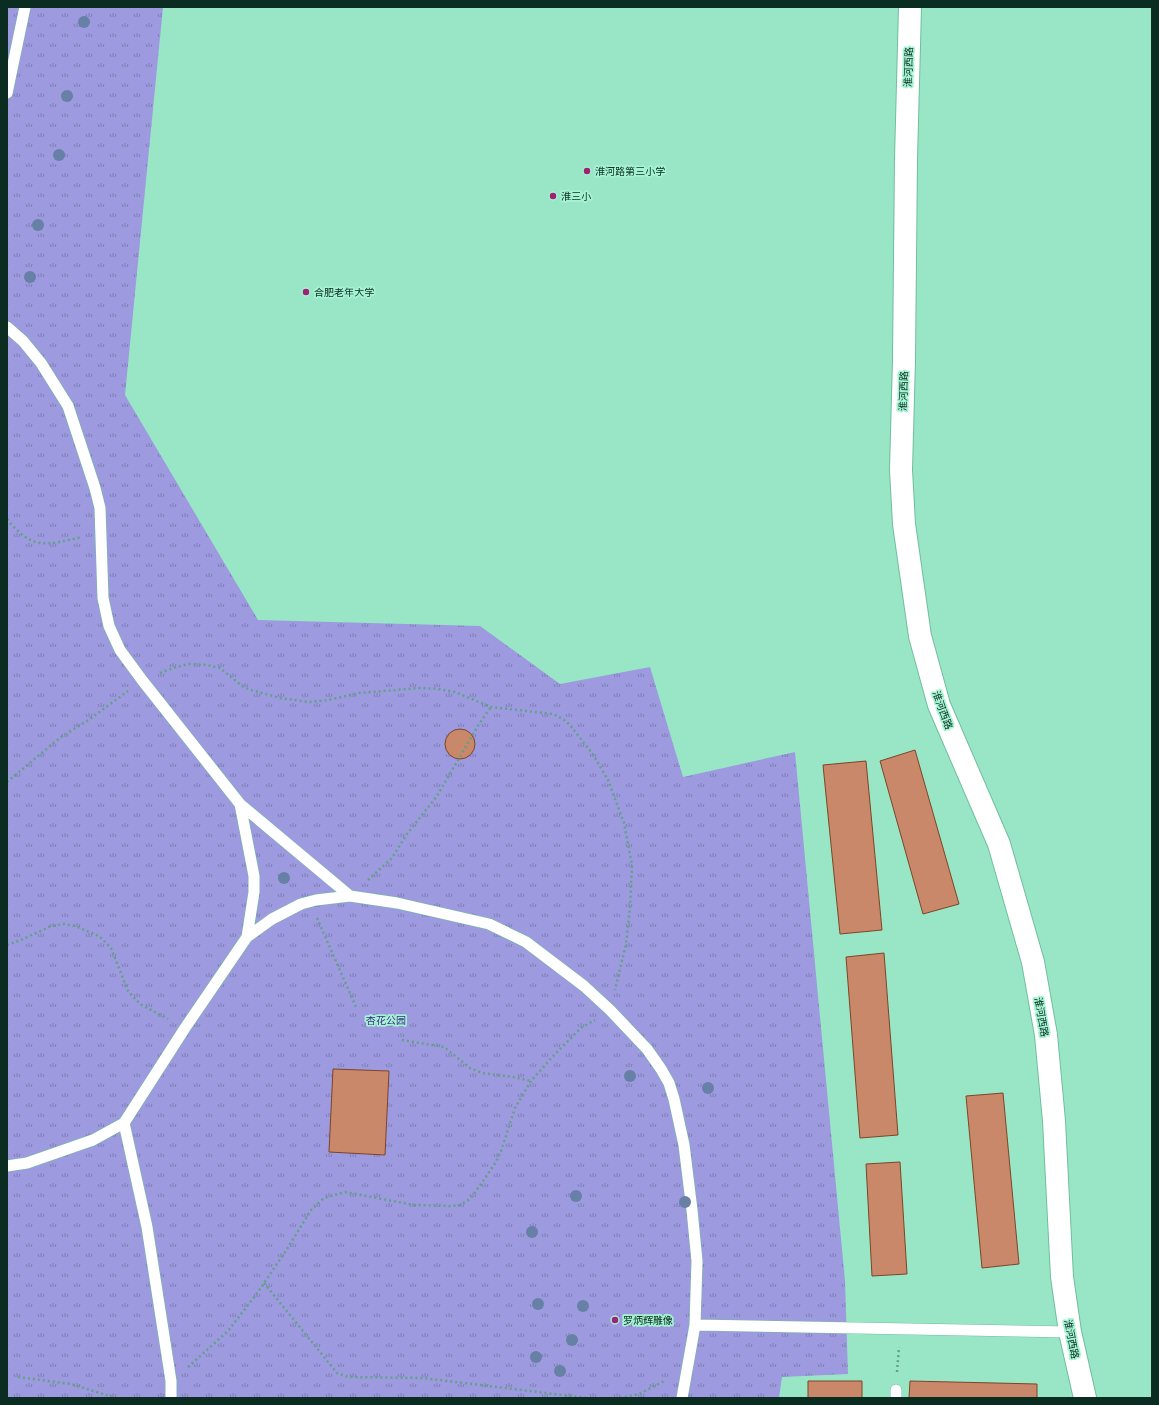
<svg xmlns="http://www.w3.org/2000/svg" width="1159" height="1405" font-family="Signika,'Noto Sans SC',sans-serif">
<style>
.park{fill:url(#park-tufts)}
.building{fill:#c9886a;stroke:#7e4427}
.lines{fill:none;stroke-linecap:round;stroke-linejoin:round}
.service-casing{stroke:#71be9e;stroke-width:12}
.tertiary-casing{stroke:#71be9e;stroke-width:24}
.path{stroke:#63a187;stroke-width:2.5;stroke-dasharray:2 3;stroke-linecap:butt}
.service{stroke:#fff;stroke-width:11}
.tertiary{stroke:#fff;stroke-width:22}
.tree{fill:#6780a5}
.poi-dot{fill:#9f2074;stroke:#a5f3d2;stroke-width:1.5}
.labels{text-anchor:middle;stroke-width:3.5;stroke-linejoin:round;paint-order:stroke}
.street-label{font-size:10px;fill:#0b2c20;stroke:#a5f3d2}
.poi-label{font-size:10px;fill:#0b2c20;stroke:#a5f3d2;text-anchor:start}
.park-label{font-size:10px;fill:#3f2d8a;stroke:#a5f3d2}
</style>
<defs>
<pattern id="park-tufts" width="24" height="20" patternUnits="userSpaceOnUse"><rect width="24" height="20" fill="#9d9ae0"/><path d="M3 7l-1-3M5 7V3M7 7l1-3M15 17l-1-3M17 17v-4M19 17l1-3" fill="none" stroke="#7e7eb5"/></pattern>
</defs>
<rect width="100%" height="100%" fill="#98e6c5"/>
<path class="park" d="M 7,7 L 163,7 L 125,395 L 258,620 L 480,626 L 560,684 L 650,667 L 683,777 L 795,752 L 845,1281 L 848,1374 L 782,1377 L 779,1398 L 7,1398 Z"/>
<path class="building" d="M445 744a15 15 0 1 1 30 0a15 15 0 1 1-30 0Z
M 915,750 L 959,904 L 923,914 L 880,761 Z
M 866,761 L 882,930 L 840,934 L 823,765 Z
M 884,953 L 898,1135 L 860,1138 L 846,957 Z
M 333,1069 L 389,1071 L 385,1155 L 329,1152 Z
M 1003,1093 L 1019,1264 L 982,1268 L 966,1096 Z
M 900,1162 L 907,1274 L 872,1276 L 866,1164 Z
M 808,1381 L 862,1381 L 862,1398 L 808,1398 Z
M 910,1381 L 1037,1384 L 1037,1398 L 909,1398 Z"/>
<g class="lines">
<defs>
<path id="service" d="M 7,93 L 25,7
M 7,327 L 23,341 L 41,363 L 68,406 L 95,488 L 100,508 L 103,598 L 109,626 L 120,650 L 142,680 L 240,804 L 350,896 L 397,903 L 489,924 L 526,942 L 584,986 L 610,1010 L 647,1049 L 661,1069 L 669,1083 L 674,1099 L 684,1145 L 692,1210 L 697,1261 L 695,1325 L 682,1398
M 240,804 L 254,876 L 254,892 L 247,937
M 124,1123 L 185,1028 L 247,937 L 272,919 L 301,904 L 316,900 L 350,896
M 7,1166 L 27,1163 L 93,1140 L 124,1123 L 147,1227 L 171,1381 L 171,1398
M 695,1325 L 1070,1332
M 896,1398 L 896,1390"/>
<path id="tertiary" d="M 910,7 L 906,159 L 904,360 L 901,470 L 904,524 L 920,636 L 939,705 L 999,844 L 1033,962 L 1046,1035 L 1054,1121 L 1062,1277 L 1070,1332 L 1085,1398"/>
</defs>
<use href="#service" class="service-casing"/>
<use href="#tertiary" class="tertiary-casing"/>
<path class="path" d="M 7,519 C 33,551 46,545 82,537
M 160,673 L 176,667 L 189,664 L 207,665 L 220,668 L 242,686 L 248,689 L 280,698 L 309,702 L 328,700 L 359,693 L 420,688 L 438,689 L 455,692 L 491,707 L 553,714 L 563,719 L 570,725 L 594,756 L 608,780 L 624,823 L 632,865 L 630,908 L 626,944 L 615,990
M 7,782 L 61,737 L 87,721 L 128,691
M 368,880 L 392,858 L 407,834 L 437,796 L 479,724 L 491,707
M 317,918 L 356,1007
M 7,945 L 21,940 L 49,927 L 63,924 L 75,926 L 99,936 L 111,948 L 128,991 L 140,1004 L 168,1019
M 402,1040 L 444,1047 L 470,1068 L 482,1073 L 513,1077 L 531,1081
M 264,1283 L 337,1373 L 348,1377 L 423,1378 L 587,1398
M 188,1367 L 228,1331 L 258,1292 L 289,1246 L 311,1210 L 324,1198 L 345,1192 L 414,1205 L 452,1206 L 460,1205 L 470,1199 L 481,1184 L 496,1162 L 501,1151 L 515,1108 L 531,1081 L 556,1053 L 581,1028 L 595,1020
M 897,1372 L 899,1347
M 18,1377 L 71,1384 L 116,1398
M 620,1398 L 639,1394 L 666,1380"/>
<use href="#service" class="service"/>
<use href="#tertiary" class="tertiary"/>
</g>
<g class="tree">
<circle cx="84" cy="22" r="6"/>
<circle cx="67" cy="96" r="6"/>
<circle cx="59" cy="155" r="6"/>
<circle cx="38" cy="225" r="6"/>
<circle cx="30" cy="277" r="6"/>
<circle cx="284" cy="878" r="6"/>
<circle cx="630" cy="1076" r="6"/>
<circle cx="708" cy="1088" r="6"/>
<circle cx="576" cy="1196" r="6"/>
<circle cx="685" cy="1202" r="6"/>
<circle cx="532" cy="1232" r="6"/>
<circle cx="538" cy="1304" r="6"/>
<circle cx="583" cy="1306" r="6"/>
<circle cx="572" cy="1340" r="6"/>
<circle cx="536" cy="1357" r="6"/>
<circle cx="560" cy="1371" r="6"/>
</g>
<g class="poi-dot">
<circle cx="587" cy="171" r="4"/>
<circle cx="553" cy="196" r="4"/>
<circle cx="306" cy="292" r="4"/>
<circle cx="615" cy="1320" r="4"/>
</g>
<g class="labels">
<g class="street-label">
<text transform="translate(908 67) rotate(-88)" y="4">淮河西路</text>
<text transform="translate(903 391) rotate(-88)" y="4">淮河西路</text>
<text transform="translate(943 710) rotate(70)" y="4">淮河西路</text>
<text transform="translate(1042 1017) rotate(80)" y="4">淮河西路</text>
<text transform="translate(1072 1339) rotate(79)" y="4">淮河西路</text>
</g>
<g class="poi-label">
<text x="595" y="175">淮河路第三小学</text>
<text x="561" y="200">淮三小</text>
<text x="314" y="296">合肥老年大学</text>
<text x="623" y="1324">罗炳辉雕像</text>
</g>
<g class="park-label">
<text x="386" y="1024">杏花公园</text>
</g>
</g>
<rect width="1159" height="1405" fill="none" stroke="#0b2c20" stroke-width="16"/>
</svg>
